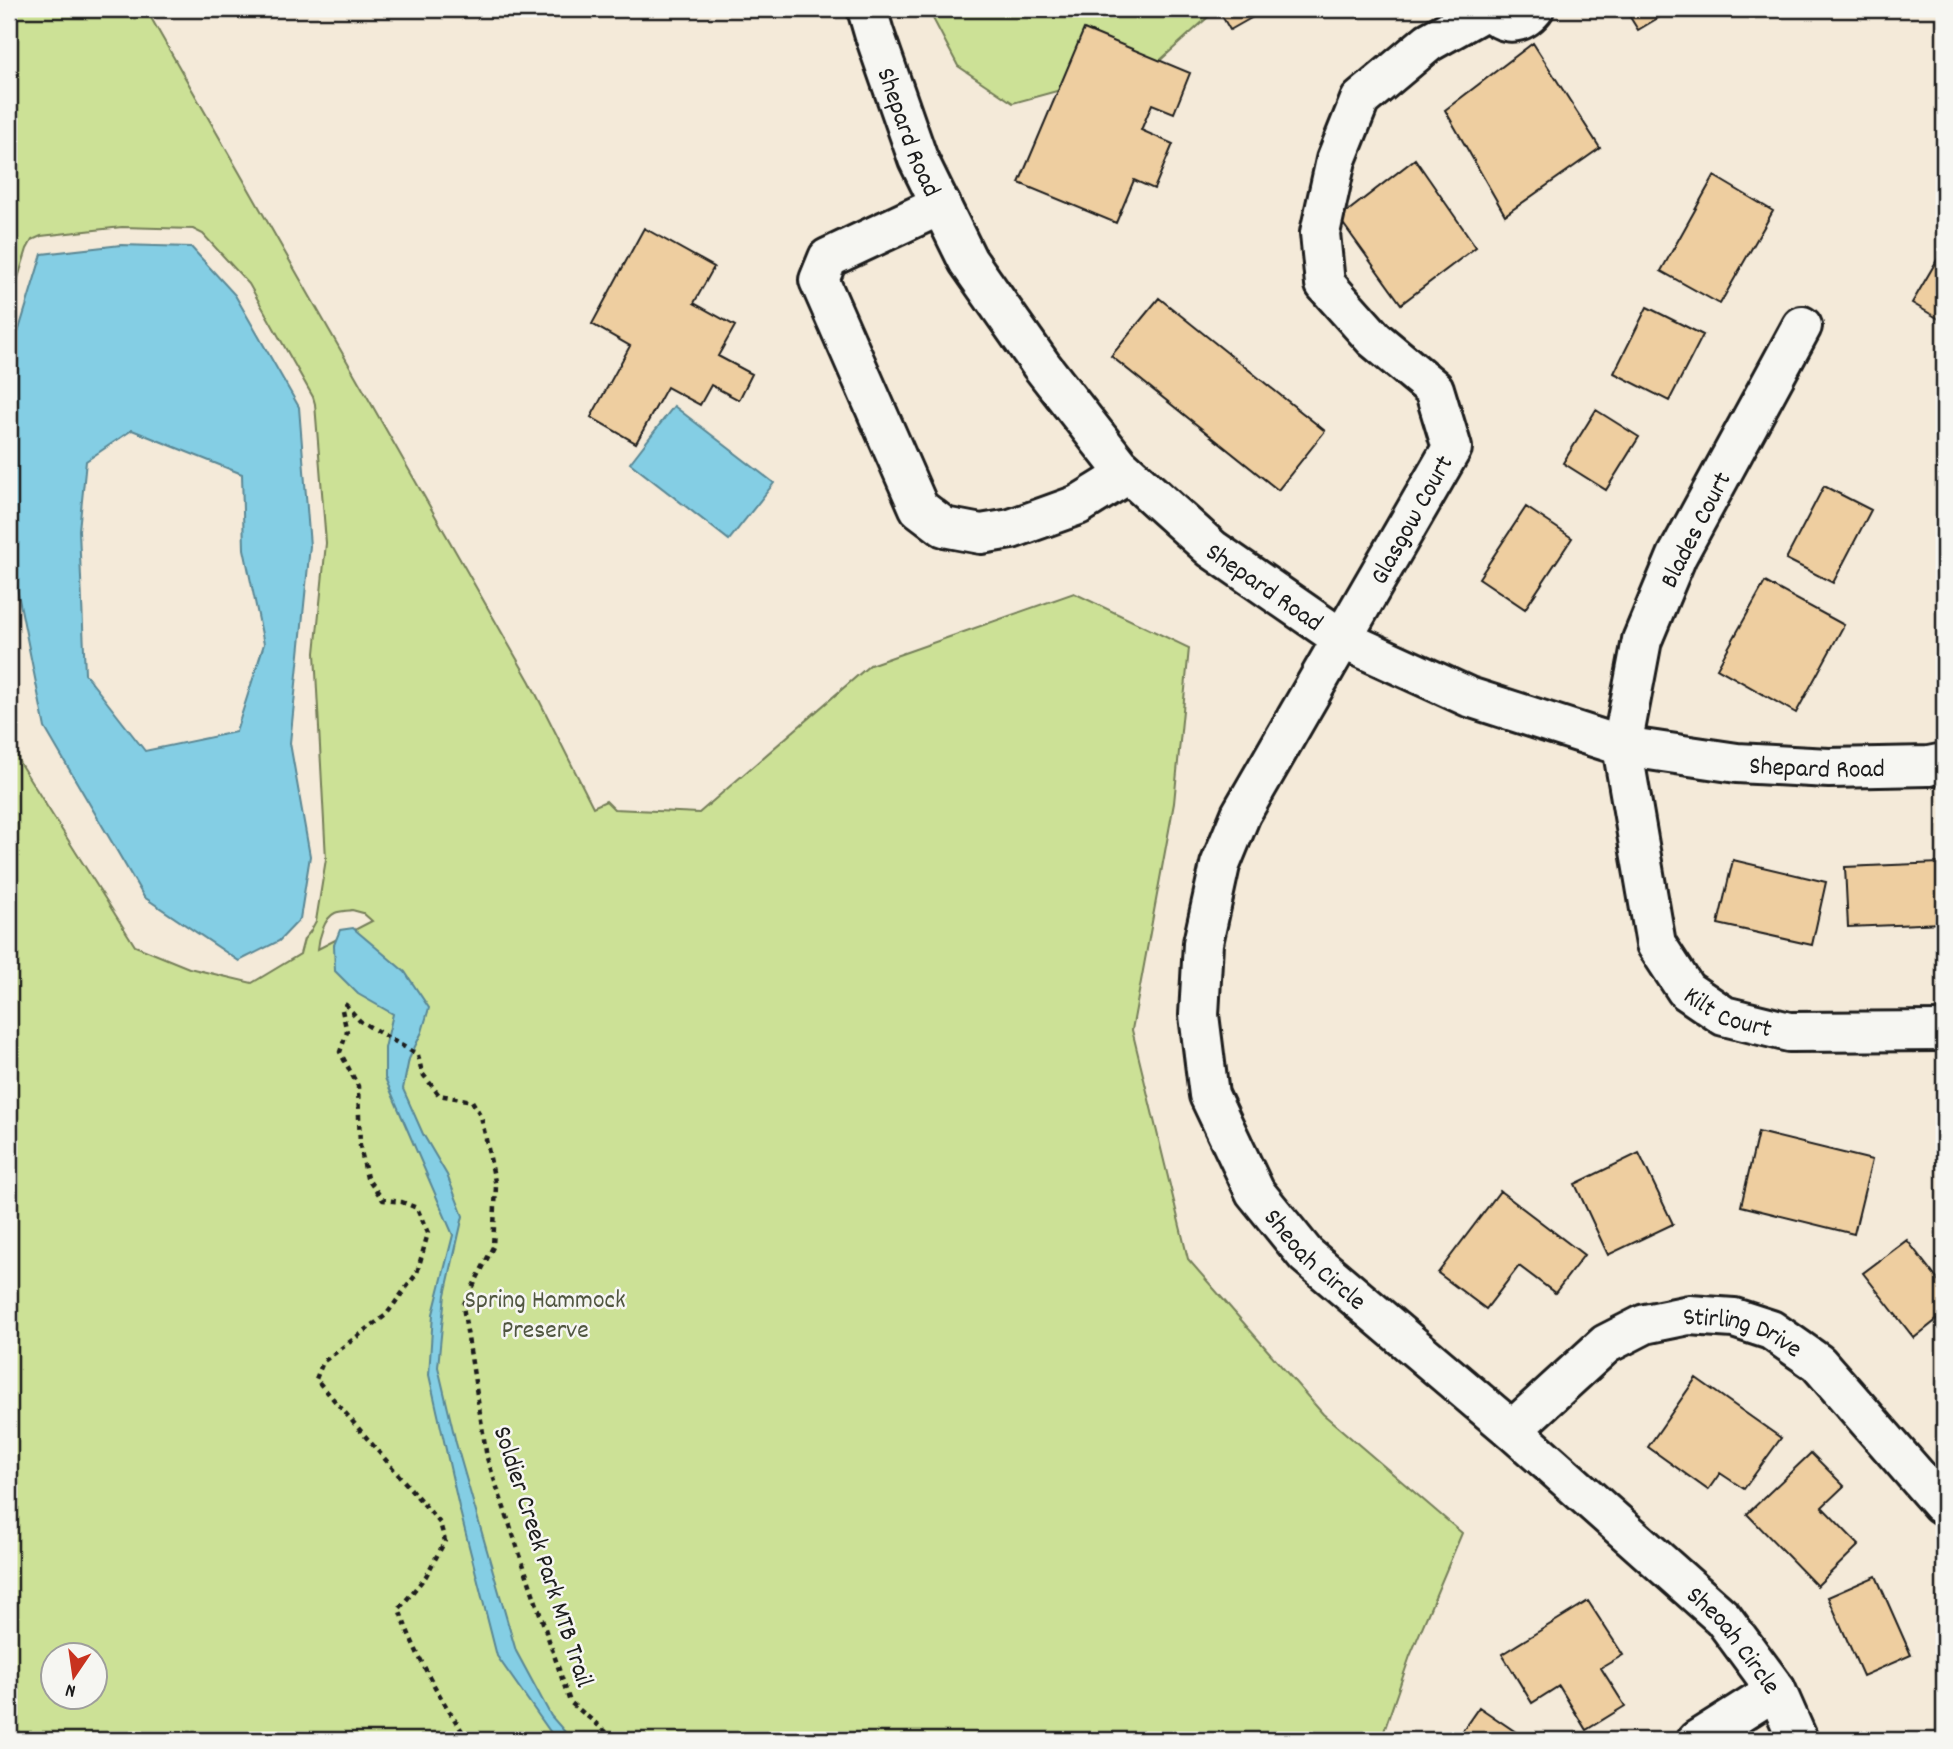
<svg xmlns="http://www.w3.org/2000/svg" width="1953" height="1749" font-family="Dekko,sans-serif">
<style>
.green{fill:#cce196;stroke:#747e59;stroke-width:2;fill-rule:evenodd}
.water{fill:#84cee4;stroke:#5a8794;stroke-width:2;fill-rule:evenodd}
.building{fill:#eecea0;stroke:#1c1c1c;stroke-width:2}
.lines{fill:none;stroke-linecap:round;stroke-linejoin:round}
.minor-casing{stroke:#1c1c1c;stroke-width:44}
.path{stroke:#1c1c1c;stroke-width:4.5;stroke-dasharray:5 5;stroke-linecap:butt}
.minor{stroke:#f6f6f2;stroke-width:38}
.labels{text-anchor:middle;stroke-width:5;stroke-linejoin:round;paint-order:stroke}
.street-label{font-size:26px;fill:#1c1c1c;stroke:#f6f6f2}
.park-label{font-size:26px;fill:#515741;stroke:#f6f6f2}
</style>
<rect width="100%" height="100%" fill="#f4ead9"/>
<filter id="ink" filterUnits="userSpaceOnUse"><feTurbulence type="fractalNoise" baseFrequency=".0143" numOctaves="2"/><feDisplacementMap in="SourceGraphic" scale="14" xChannelSelector="R" yChannelSelector="G"/><feConvolveMatrix kernelMatrix="1 2 1 2 8 2 1 2 1" color-interpolation-filters="sRGB"/></filter>
<g filter="url(#ink)">
<path class="green" d="M 9,9 L 146,9 L 530,682 L 593,807 L 606,801 L 614,809 L 699,813 L 870,665 L 1074,593 L 1189,648 L 1174,803 L 1132,1030 L 1188,1259 L 1323,1414 L 1462,1533 L 1410,1656 L 1381,1740 L 9,1740 L 9,709 L 19,762 L 135,946 L 189,968 L 252,983 L 300,954 L 304,939 L 310,932 L 316,921 L 326,859 L 315,653 L 326,543 L 315,404 L 313,397 L 249,284 L 203,234 L 193,229 L 122,227 L 41,236 L 32,240 L 27,249 L 9,307 ZM 352,910 L 363,913 L 372,921 L 318,949 C 319,938 324,918 335,913 C 340,911 347,911 352,910 ZM 52,1654 L 94,1654 L 94,1696 L 52,1696 Z
M 928,9 L 1217,9 L 1156,64 L 1013,103 L 958,66 Z"/>
<path class="water" d="M 121,245 L 191,247 L 235,295 L 299,407 L 310,546 L 290,743 L 310,856 L 300,919 L 279,941 L 239,961 L 144,897 L 45,728 L 11,559 L 18,333 L 42,254 ZM 132,430 L 242,474 L 244,549 L 264,644 L 236,732 L 145,751 L 85,674 L 79,530 L 86,461 Z
M 674,406 L 774,483 L 729,540 L 630,463 Z
M 353,928 L 405,972 L 429,1008 L 422,1032 L 409,1059 L 403,1089 L 423,1134 L 447,1175 L 463,1216 L 445,1295 L 438,1367 L 456,1443 L 516,1651 L 551,1716 L 572,1740 L 556,1740 L 497,1656 L 459,1507 L 429,1375 L 433,1314 L 453,1235 L 385,1078 L 385,1048 L 393,1014 L 358,994 L 335,971 L 334,945 L 340,930 Z"/>
<path class="building" d="M 1218,9 L 1267,9 L 1230,30 Z
M 1625,9 L 1673,9 L 1638,30 Z
M 1084,29 L 1190,73 L 1174,113 L 1152,104 L 1141,130 L 1173,144 L 1154,189 L 1134,180 L 1116,223 L 1019,183 Z
M 1533,43 L 1600,148 L 1505,215 L 1445,110 Z
M 1415,159 L 1476,247 L 1401,304 L 1339,218 Z
M 1714,176 L 1773,211 L 1720,304 L 1661,271 Z
M 644,228 L 714,267 L 694,303 L 735,326 L 718,356 L 752,374 L 739,400 L 711,385 L 700,405 L 667,387 L 636,443 L 591,417 L 630,346 L 592,324 Z
M 1944,248 L 1944,322 L 1912,303 Z
M 1159,298 L 1325,431 L 1278,490 L 1111,356 Z
M 1647,307 L 1703,335 L 1669,401 L 1614,373 Z
M 1596,410 L 1639,437 L 1606,490 L 1563,463 Z
M 1824,486 L 1871,510 L 1833,583 L 1786,559 Z
M 1526,507 L 1572,538 L 1525,609 L 1479,578 Z
M 1765,582 L 1844,625 L 1796,713 L 1717,668 Z
M 1733,860 L 1826,882 L 1812,945 L 1718,924 Z
M 1940,863 L 1943,923 L 1848,927 L 1845,867 Z
M 1758,1132 L 1872,1160 L 1854,1234 L 1741,1206 Z
M 1639,1153 L 1673,1224 L 1608,1255 L 1575,1184 Z
M 1500,1191 L 1584,1255 L 1555,1293 L 1519,1266 L 1486,1309 L 1438,1273 Z
M 1907,1240 L 1944,1288 L 1944,1314 L 1914,1338 L 1863,1273 Z
M 1696,1378 L 1781,1438 L 1744,1489 L 1720,1473 L 1708,1490 L 1648,1447 Z
M 1811,1453 L 1844,1486 L 1822,1507 L 1859,1545 L 1817,1586 L 1747,1514 Z
M 1876,1576 L 1911,1655 L 1863,1676 L 1828,1597 Z
M 1588,1601 L 1623,1655 L 1601,1668 L 1625,1706 L 1586,1730 L 1559,1686 L 1532,1703 L 1502,1654 Z
M 1479,1707 L 1526,1739 L 1525,1740 L 1456,1740 Z"/>
<g class="lines">
<defs>
<g id="minor">
<path id="s1" d="M 867,9 L 874,33 L 918,159 L 968,261 L 1041,365 L 1119,465 L 1212,549 L 1342,639 L 1469,697 L 1622,746 L 1737,763 L 1829,768 L 1929,766 L 1944,763"/>
<path id="s2" d="M 1488,9 L 1429,42 L 1360,100 L 1336,160 L 1320,233 L 1325,284 L 1374,339 L 1434,389 L 1452,448 L 1241,814 L 1220,865 L 1203,943 L 1199,1015 L 1209,1095 L 1255,1192 L 1306,1255 L 1512,1430 L 1723,1618 L 1776,1690 L 1798,1740"/>
<path d="M 1488,9 C 1503,25 1519,27 1534,9"/>
<path d="M 941,205 L 828,258 L 819,280 L 919,508 L 944,527 L 981,534 L 1011,529 L 1078,505 L 1128,474"/>
<path id="s3" d="M 1802,326 L 1677,556 L 1642,640 L 1622,746 L 1656,944 L 1686,990 L 1724,1016 L 1789,1032 L 1944,1031"/>
<path id="s4" d="M 1512,1430 L 1606,1344 L 1645,1324 L 1689,1315 L 1734,1318 L 1771,1330 L 1818,1363 L 1941,1504"/>
<path d="M 1697,1740 L 1776,1690"/>
</g>
</defs>
<use href="#minor" class="minor-casing"/>
<path class="path" d="M 468,1740 C 440,1699 416,1656 399,1609 L 426,1576 L 445,1541 L 440,1523 L 316,1379 L 323,1362 L 386,1315 L 417,1273 L 428,1233 L 417,1208 L 402,1202 L 383,1200 L 367,1178 L 360,1146 L 358,1086 L 340,1052 L 347,1032 L 342,1010 L 346,1005 L 360,1021 L 418,1055 L 422,1073 L 439,1095 L 472,1101 L 481,1116 L 496,1186 L 493,1247 L 463,1306 L 487,1458 L 570,1702 L 616,1740"/>
<use href="#minor" class="minor"/>
</g>
</g>
<g class="labels">
<g class="street-label">
<text dy="9" stroke="none"><textPath href="#s1" startOffset="130">Shepard Road</textPath></text>
<text transform="translate(1410 519) rotate(-61)" y="9">Glasgow Court</text>
<text transform="translate(1694 529) rotate(-63)" y="9">Blades Court</text>
<text dy="9" stroke="none"><textPath href="#s1" startOffset="716">Shepard Road</textPath></text>
<text dy="9" stroke="none"><textPath href="#s1" startOffset="1306">Shepard Road</textPath></text>
<text dy="9" stroke="none"><textPath href="#s3" startOffset="765">Kilt Court</textPath></text>
<text dy="9" stroke="none"><textPath href="#s2" startOffset="1470">Sheoah Circle</textPath></text>
<text dy="9" stroke="none"><textPath href="#s4" startOffset="273">Stirling Drive</textPath></text>
<text transform="translate(545 1556) rotate(72)" y="9">Soldier Creek Park MTB Trail</text>
<text dy="9" stroke="none"><textPath href="#s2" startOffset="2037">Sheoah Circle</textPath></text>
</g>
<g class="park-label">
<text x="545" y="1307">Spring Hammock<tspan x="545" dy="30">Preserve</tspan></text>
</g>
</g>
<rect width="1953" height="1749" fill="none" stroke="#f6f6f2" stroke-width="35"/>
<rect x="18" y="18" width="1918" height="1714" fill="none" stroke="#1c1c1c" stroke-width="2.5" filter="url(#ink)"/>
<g transform="translate(74 1676) rotate(193)"><circle r="33" fill="#f6f6f2" stroke="#9f9f9c" stroke-width="2"/>
<path d="M0-5L12 26L0 18L-12 26Z" fill="#c8321e"/>
<text y="-10" font-size="19" font-weight="bold" text-anchor="middle" fill="#1c1c1c">N</text>
</g>
</svg>
